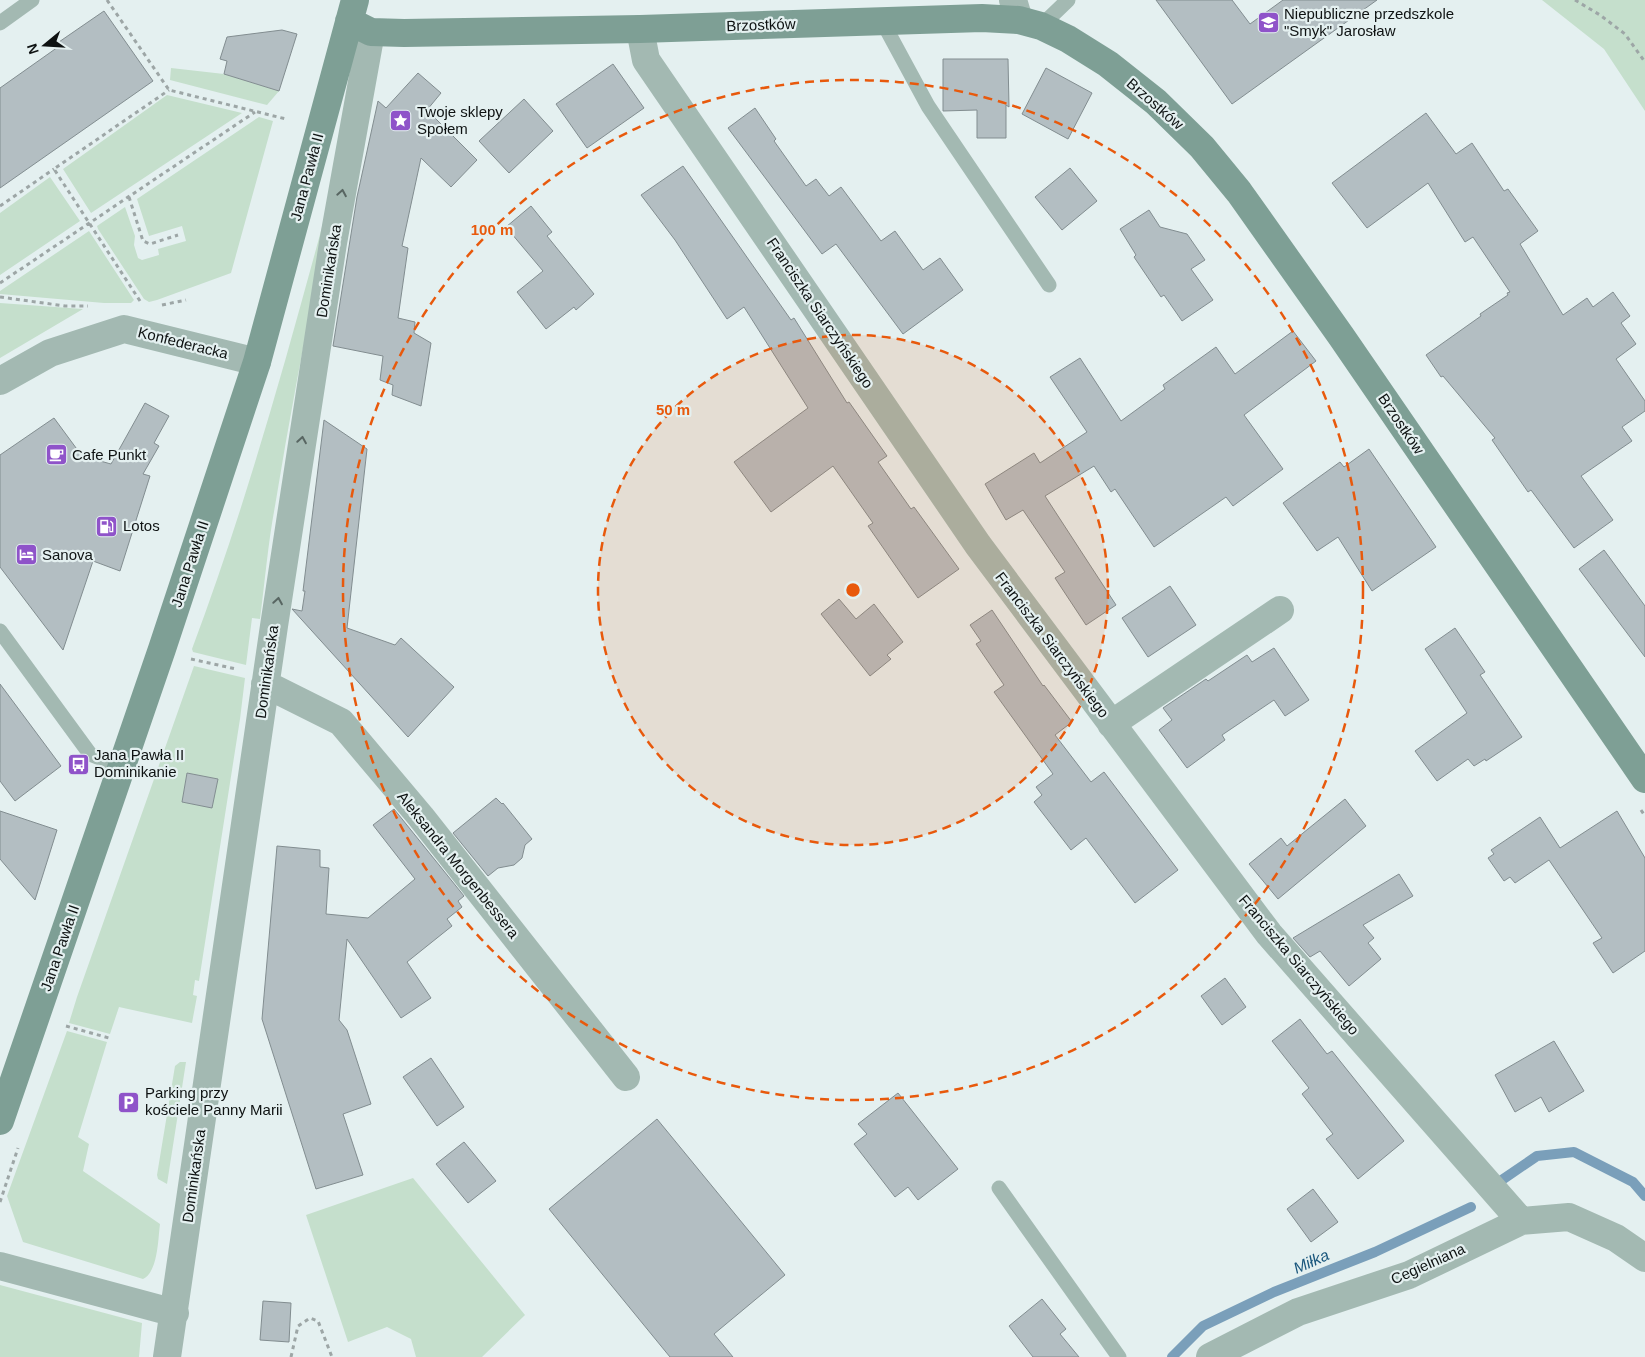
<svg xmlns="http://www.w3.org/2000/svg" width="1645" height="1357" font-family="Helvetica,sans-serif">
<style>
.green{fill:#c5dfcc;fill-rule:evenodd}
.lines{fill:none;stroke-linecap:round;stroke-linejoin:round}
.stream{stroke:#7a9fba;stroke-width:10}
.building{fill:#b3bec2;stroke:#828d90}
.path{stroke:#9da6a6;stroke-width:3;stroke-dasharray:4 4;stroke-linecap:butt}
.lane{stroke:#a3b9b2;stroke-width:15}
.street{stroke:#a3b9b2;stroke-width:28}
.secondary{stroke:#7e9f95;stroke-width:28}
.oneway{stroke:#586662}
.ring{fill:none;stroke:#e8590c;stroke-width:2.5;stroke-dasharray:9 6}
.labels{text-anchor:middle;stroke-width:4.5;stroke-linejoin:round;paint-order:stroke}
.poi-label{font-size:15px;fill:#0e1212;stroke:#e4f0f0;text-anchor:start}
.street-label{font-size:15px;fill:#0e1212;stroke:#e4f0f0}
.water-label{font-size:16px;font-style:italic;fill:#1a577d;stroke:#e4f0f0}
.centre{fill:#e8590c;stroke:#e4f0f0;stroke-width:2.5}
.ring-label{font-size:15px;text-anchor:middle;font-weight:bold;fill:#e8590c;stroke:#e4f0f0;stroke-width:4.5;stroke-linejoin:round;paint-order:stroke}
</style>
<rect width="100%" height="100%" fill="#e4f0f0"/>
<path class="green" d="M 1542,0 L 1645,0 L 1645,111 L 1604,49 Z
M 171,68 L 224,74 L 279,91 L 267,105 L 170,80 Z
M 167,95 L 242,113 L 91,213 L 63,169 Z
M 259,117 L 273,121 L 231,273 L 157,300 L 149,302 L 144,299 L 98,229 L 97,226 L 125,207 L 135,236 L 134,245 L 138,258 L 142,260 L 159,255 L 158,249 L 186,241 L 182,226 L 149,236 L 137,199 Z
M 345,142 C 319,263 295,384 275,506 C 268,543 265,581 260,619 L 252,618 L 246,665 L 193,652 L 192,649 C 254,484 299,312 345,142 Z
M 50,177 L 80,221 L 0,275 L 0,213 Z
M 89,231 L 134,300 L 131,303 L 104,303 L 0,294 L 0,291 Z
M 0,303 L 83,309 L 0,358 Z
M 194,666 L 245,678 L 240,719 L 199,981 L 195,980 L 193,995 L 197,996 L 192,1023 L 119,1007 L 110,1034 L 69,1023 L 77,997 ZM 187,773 L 218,779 L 212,807 L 182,802 Z
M 67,1031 L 107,1042 L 78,1137 L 89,1144 L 83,1171 L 160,1224 C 158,1239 158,1272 143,1279 L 23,1242 L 7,1196 Z
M 180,1062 L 186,1062 L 167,1184 L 158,1179 L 157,1175 L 175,1066 Z
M 413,1178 L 525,1315 L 482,1357 L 416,1357 L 411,1339 L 387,1327 L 348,1342 L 306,1215 Z
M 0,1285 L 142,1323 L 139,1357 L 0,1357 Z"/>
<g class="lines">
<path class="stream" d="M 1496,1184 L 1537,1156 L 1574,1152 L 1633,1182 L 1645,1196
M 1172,1357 L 1203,1326 L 1274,1292 L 1375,1252 L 1471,1207"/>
</g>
<path class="building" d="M 1156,0 L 1232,0 L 1250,24 L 1283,0 L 1377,0 L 1232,104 Z
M 104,11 L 153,81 L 0,188 L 0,88 L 58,47 L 56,44 Z
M 282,30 L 297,34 L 279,91 L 224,74 L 227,61 L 220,59 L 227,37 Z
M 943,59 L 1008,59 L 1009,107 L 1006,105 L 1006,138 L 977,138 L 977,110 L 943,111 Z
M 613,64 L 644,108 L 587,148 L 556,104 Z
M 1046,68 L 1092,93 L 1068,139 L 1022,114 Z
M 418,73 L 441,93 L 427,110 L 477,160 L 451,187 L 421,158 L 402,246 L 408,248 L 398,318 L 415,322 L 414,333 L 431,343 L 421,406 L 392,395 L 393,385 L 380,380 L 383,356 L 333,346 L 357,197 L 378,101 L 386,108 Z
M 524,99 L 553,131 L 509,173 L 479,141 Z
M 755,108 L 776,139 L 774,141 L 806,186 L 816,179 L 829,196 L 841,187 L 881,241 L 895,231 L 923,270 L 940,258 L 963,290 L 903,334 L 836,244 L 822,254 L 728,128 Z
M 1426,113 L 1456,154 L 1472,143 L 1504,191 L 1508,189 L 1538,231 L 1520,244 L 1563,315 L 1587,298 L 1593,307 L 1613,292 L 1630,316 L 1621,323 L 1636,344 L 1616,359 L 1645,401 L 1645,411 L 1622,427 L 1632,441 L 1581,476 L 1613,520 L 1574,548 L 1531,490 L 1528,492 L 1492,440 L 1495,438 L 1443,376 L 1441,377 L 1426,355 L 1481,316 L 1480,314 L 1508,295 L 1507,293 L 1510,292 L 1473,237 L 1465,242 L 1428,183 L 1367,228 L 1332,183 Z
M 683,166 L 791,320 L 794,318 L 847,403 L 849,402 L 887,456 L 878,462 L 911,509 L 914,507 L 959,569 L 918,598 L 868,526 L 873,523 L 833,466 L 771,512 L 734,462 L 808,408 L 744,307 L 727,319 L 675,240 L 641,195 Z
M 1070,168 L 1097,201 L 1062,230 L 1035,197 Z
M 531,206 L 552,232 L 547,236 L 594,294 L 576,310 L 574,307 L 546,329 L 517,292 L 543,271 L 506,227 Z
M 1149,210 L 1160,227 L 1187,234 L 1205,260 L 1191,269 L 1213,300 L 1182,321 L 1164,295 L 1161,297 L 1134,257 L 1136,255 L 1120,229 Z
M 1293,331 L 1316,361 L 1244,415 L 1283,469 L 1233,506 L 1226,497 L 1154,547 L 1115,489 L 1111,492 L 1094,466 L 1045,496 L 1116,605 L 1086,625 L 1055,578 L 1065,572 L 1023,510 L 1006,520 L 985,484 L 1034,453 L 1040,463 L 1087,432 L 1050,377 L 1080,358 L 1121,421 L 1165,389 L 1163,385 L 1216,347 L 1235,374 Z
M 145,403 L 169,416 L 154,443 L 159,446 L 143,474 L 150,476 L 120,571 L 93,561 L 63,650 L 0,567 L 0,455 L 54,418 L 82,456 L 111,464 Z
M 324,420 L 367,449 L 347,628 L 395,645 L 401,638 L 454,687 L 408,737 L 292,609 L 302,611 L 305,591 L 303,591 Z
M 1369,449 L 1436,547 L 1372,591 L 1338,537 L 1317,551 L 1283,503 L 1340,462 L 1344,467 Z
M 1604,550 L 1645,606 L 1645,657 L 1579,569 Z
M 1170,586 L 1196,625 L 1148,657 L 1122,618 Z
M 839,599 L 856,619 L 874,604 L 903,642 L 887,655 L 891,659 L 870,676 L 821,614 Z
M 992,610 L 1043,686 L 1044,685 L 1072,722 L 1055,735 L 1091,782 L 1104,772 L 1178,870 L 1135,903 L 1086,838 L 1071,850 L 1034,802 L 1042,795 L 1036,787 L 1053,774 L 994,692 L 1004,685 L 976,644 L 981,641 L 970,625 Z
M 1455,628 L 1485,672 L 1480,675 L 1522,737 L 1486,761 L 1485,759 L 1474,766 L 1468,759 L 1437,781 L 1415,751 L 1467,713 L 1425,649 Z
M 1274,648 L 1309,700 L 1285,716 L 1274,700 L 1222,735 L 1225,740 L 1187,768 L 1159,730 L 1172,720 L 1163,708 L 1206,679 L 1208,681 L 1247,655 L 1252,662 Z
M 0,684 L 61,766 L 15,801 L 0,781 Z
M 187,773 L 218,779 L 212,808 L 182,802 Z
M 496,798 L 502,804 L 503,803 L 532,839 L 525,845 L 522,858 L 514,865 L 498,868 L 488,876 L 453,833 Z
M 1345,799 L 1366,826 L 1278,899 L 1249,864 L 1281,838 L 1287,846 Z
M 394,809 L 464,896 L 458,901 L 462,907 L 447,919 L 452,926 L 407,962 L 431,998 L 401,1018 L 347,939 L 339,1020 L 347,1030 L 371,1104 L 343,1114 L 363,1175 L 316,1189 L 262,1019 L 277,846 L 320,850 L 320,867 L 329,868 L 326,914 L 368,918 L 415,879 L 373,825 Z
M 0,811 L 57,830 L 35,900 L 0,859 Z
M 1617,811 L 1645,858 L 1645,951 L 1613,973 L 1593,943 L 1602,938 L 1549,860 L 1515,883 L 1510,877 L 1504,881 L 1488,858 L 1494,854 L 1491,850 L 1540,817 L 1560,848 Z
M 1399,874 L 1413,896 L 1363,925 L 1374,938 L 1368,943 L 1381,959 L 1349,986 L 1320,951 L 1310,957 L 1293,938 Z
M 1225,978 L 1246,1007 L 1222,1025 L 1201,996 Z
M 1300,1019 L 1327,1054 L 1332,1051 L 1404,1141 L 1358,1179 L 1326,1139 L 1333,1134 L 1302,1094 L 1309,1088 L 1272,1041 Z
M 1554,1041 L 1584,1091 L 1549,1112 L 1541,1097 L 1515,1112 L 1495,1075 Z
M 431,1058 L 464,1107 L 437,1126 L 403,1077 Z
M 898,1093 L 958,1169 L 918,1200 L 908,1187 L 895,1197 L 854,1144 L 867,1134 L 858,1124 Z
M 657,1119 L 785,1275 L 714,1334 L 733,1357 L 670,1357 L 549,1209 Z
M 464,1142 L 496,1181 L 468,1203 L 436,1164 Z
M 1313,1189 L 1338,1222 L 1311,1242 L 1287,1209 Z
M 1042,1299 L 1066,1329 L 1060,1334 L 1079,1357 L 1033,1357 L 1009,1326 Z
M 263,1301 L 291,1303 L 289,1342 L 260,1340 Z"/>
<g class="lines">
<path class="path" d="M 107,0 L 169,90 L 286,119
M 1575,0 L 1600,15 L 1625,34 L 1645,62
M 129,197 L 143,241 L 150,244 L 178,235
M 0,206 L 54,169
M 0,283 L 255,112
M 0,297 L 65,306 L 88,306
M 140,301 L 54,169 L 169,90
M 162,305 L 186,300
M 191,659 L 236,669
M 1641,810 L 1645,816
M 66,1026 L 109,1038
M 0,1202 L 18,1148
M 291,1357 L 298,1326 L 310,1318 L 318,1321 L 332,1357"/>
<path class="lane" d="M 882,21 L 928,106 L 1049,285
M 0,23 L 32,0
M 1041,26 L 1068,0
M 0,631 L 90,754 L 122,767
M 999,1188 L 1119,1357"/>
<path class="street" d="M 1013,0 L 1019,20
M 640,29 L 646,60 L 978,545 L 1269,934 L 1521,1221
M 0,381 L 50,353 L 124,329 L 257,362
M 265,684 L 341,722 L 421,817 L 626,1077
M 1111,724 L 1280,610
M 0,1266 L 175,1313
M 167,1357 L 274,626 L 333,243 L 371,32
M 1210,1357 L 1298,1312 L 1409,1275 L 1521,1221 L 1569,1217 L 1616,1238 L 1645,1258"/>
<path class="secondary" d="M 349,21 L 371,32 L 404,33 L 640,29 L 982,18 L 1019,20 L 1041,26 L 1068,39 L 1108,64 L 1156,102 L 1202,147 L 1239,192 L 1341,336 L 1645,779
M 0,1121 L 162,649 L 257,362 L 355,0"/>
</g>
<defs><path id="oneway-chevron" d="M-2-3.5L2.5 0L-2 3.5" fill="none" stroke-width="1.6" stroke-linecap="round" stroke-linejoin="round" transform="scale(1.25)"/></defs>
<g class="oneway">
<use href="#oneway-chevron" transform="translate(342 193) rotate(-80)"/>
<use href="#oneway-chevron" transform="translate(302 440) rotate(-81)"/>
<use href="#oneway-chevron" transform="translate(278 601) rotate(-81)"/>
</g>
<circle cx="853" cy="590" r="255" fill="#e8590c" fill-opacity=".12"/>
<g class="ring">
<circle cx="853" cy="590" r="255"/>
<circle cx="853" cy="590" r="510"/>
</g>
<defs>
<symbol id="school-square" viewBox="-11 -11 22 22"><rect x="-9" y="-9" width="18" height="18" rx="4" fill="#8f53c9" stroke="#e4f0f0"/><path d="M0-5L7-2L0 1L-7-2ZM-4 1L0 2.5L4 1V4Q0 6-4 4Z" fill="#fff"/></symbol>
<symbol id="sight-square" viewBox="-11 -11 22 22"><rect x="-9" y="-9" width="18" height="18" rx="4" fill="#8f53c9" stroke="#e4f0f0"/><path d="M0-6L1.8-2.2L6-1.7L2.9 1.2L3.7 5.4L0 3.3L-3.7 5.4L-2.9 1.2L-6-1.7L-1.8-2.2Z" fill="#fff"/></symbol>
<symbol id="cafe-square" viewBox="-11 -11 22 22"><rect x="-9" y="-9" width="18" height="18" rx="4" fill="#8f53c9" stroke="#e4f0f0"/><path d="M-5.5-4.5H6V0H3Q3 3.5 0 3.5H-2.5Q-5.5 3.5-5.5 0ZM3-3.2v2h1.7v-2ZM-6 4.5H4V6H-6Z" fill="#fff"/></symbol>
<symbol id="fuel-square" viewBox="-11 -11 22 22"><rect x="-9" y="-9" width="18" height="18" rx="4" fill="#8f53c9" stroke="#e4f0f0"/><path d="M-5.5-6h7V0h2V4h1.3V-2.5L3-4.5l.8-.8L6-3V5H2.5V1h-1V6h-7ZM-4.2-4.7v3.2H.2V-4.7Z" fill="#fff"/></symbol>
<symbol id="hotel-square" viewBox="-11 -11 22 22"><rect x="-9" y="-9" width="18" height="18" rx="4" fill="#8f53c9" stroke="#e4f0f0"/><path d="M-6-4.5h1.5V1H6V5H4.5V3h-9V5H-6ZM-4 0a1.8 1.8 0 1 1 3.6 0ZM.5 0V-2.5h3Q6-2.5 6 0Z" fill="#fff"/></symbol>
<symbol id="bus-square" viewBox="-11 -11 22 22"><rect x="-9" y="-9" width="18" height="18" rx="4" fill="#8f53c9" stroke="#e4f0f0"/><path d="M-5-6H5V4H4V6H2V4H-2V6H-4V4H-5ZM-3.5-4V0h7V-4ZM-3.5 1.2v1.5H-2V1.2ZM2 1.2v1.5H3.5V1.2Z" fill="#fff"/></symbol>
<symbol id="parking-square" viewBox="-11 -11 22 22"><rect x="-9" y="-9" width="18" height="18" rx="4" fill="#8f53c9" stroke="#e4f0f0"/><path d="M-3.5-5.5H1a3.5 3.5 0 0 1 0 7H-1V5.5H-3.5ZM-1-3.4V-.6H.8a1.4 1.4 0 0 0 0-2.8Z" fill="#fff"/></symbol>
</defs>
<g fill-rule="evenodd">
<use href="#school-square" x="1256" y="10" width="25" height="25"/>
<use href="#sight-square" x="388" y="108" width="25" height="25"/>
<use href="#cafe-square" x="44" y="442" width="25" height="25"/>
<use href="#fuel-square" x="94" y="514" width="25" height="25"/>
<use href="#hotel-square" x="14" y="542" width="25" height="25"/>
<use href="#bus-square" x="66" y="752" width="25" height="25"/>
<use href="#parking-square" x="116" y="1090" width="25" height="25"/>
</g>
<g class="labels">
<g class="poi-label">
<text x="1284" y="19">Niepubliczne przedszkole<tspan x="1284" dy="17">"Smyk" Jarosław</tspan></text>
<text x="417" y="117">Twoje sklepy<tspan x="417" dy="17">Społem</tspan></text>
<text x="72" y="460">Cafe Punkt</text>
<text x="123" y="531">Lotos</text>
<text x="42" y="560">Sanova</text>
<text x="94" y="760">Jana Pawła II<tspan x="94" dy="17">Dominikanie</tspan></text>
<text x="145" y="1098">Parking przy<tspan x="145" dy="17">kościele Panny Marii</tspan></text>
</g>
<g class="street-label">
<text transform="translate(761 25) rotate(-2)" y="5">Brzostków</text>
<text transform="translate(1155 104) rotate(41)" y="5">Brzostków</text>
<text transform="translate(307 177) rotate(-75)" y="5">Jana Pawła II</text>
<text transform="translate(329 271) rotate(-81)" y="5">Dominikańska</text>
<text transform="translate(820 313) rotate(56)" y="5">Franciszka Siarczyńskiego</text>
<text transform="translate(183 343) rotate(14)" y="5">Konfederacka</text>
<text transform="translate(1401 424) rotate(56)" y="5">Brzostków</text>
<text transform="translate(190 564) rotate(-72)" y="5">Jana Pawła II</text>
<text transform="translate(1052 645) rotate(53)" y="5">Franciszka Siarczyńskiego</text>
<text transform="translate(267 672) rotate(-82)" y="5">Dominikańska</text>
<text transform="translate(458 865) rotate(51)" y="5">Aleksandra Morgenbessera</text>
<text transform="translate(60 948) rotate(-71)" y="5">Jana Pawła II</text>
<text transform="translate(1299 965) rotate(50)" y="5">Franciszka Siarczyńskiego</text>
<text transform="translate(194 1176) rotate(-82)" y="5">Dominikańska</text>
<text transform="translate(1428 1264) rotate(-24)" y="5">Cegielniana</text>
</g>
<g class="water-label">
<text transform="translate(1311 1261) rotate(-24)" y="6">Miłka</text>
</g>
</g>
<circle cx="853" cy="590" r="8" class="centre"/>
<g class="ring-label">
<text x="492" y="235">100 m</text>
<text x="673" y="415">50 m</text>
</g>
<g transform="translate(45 45) rotate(252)" stroke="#e4f0f0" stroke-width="4" paint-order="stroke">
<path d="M0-4L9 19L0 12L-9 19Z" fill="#0e1212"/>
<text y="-8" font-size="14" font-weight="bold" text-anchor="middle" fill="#0e1212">N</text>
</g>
</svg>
